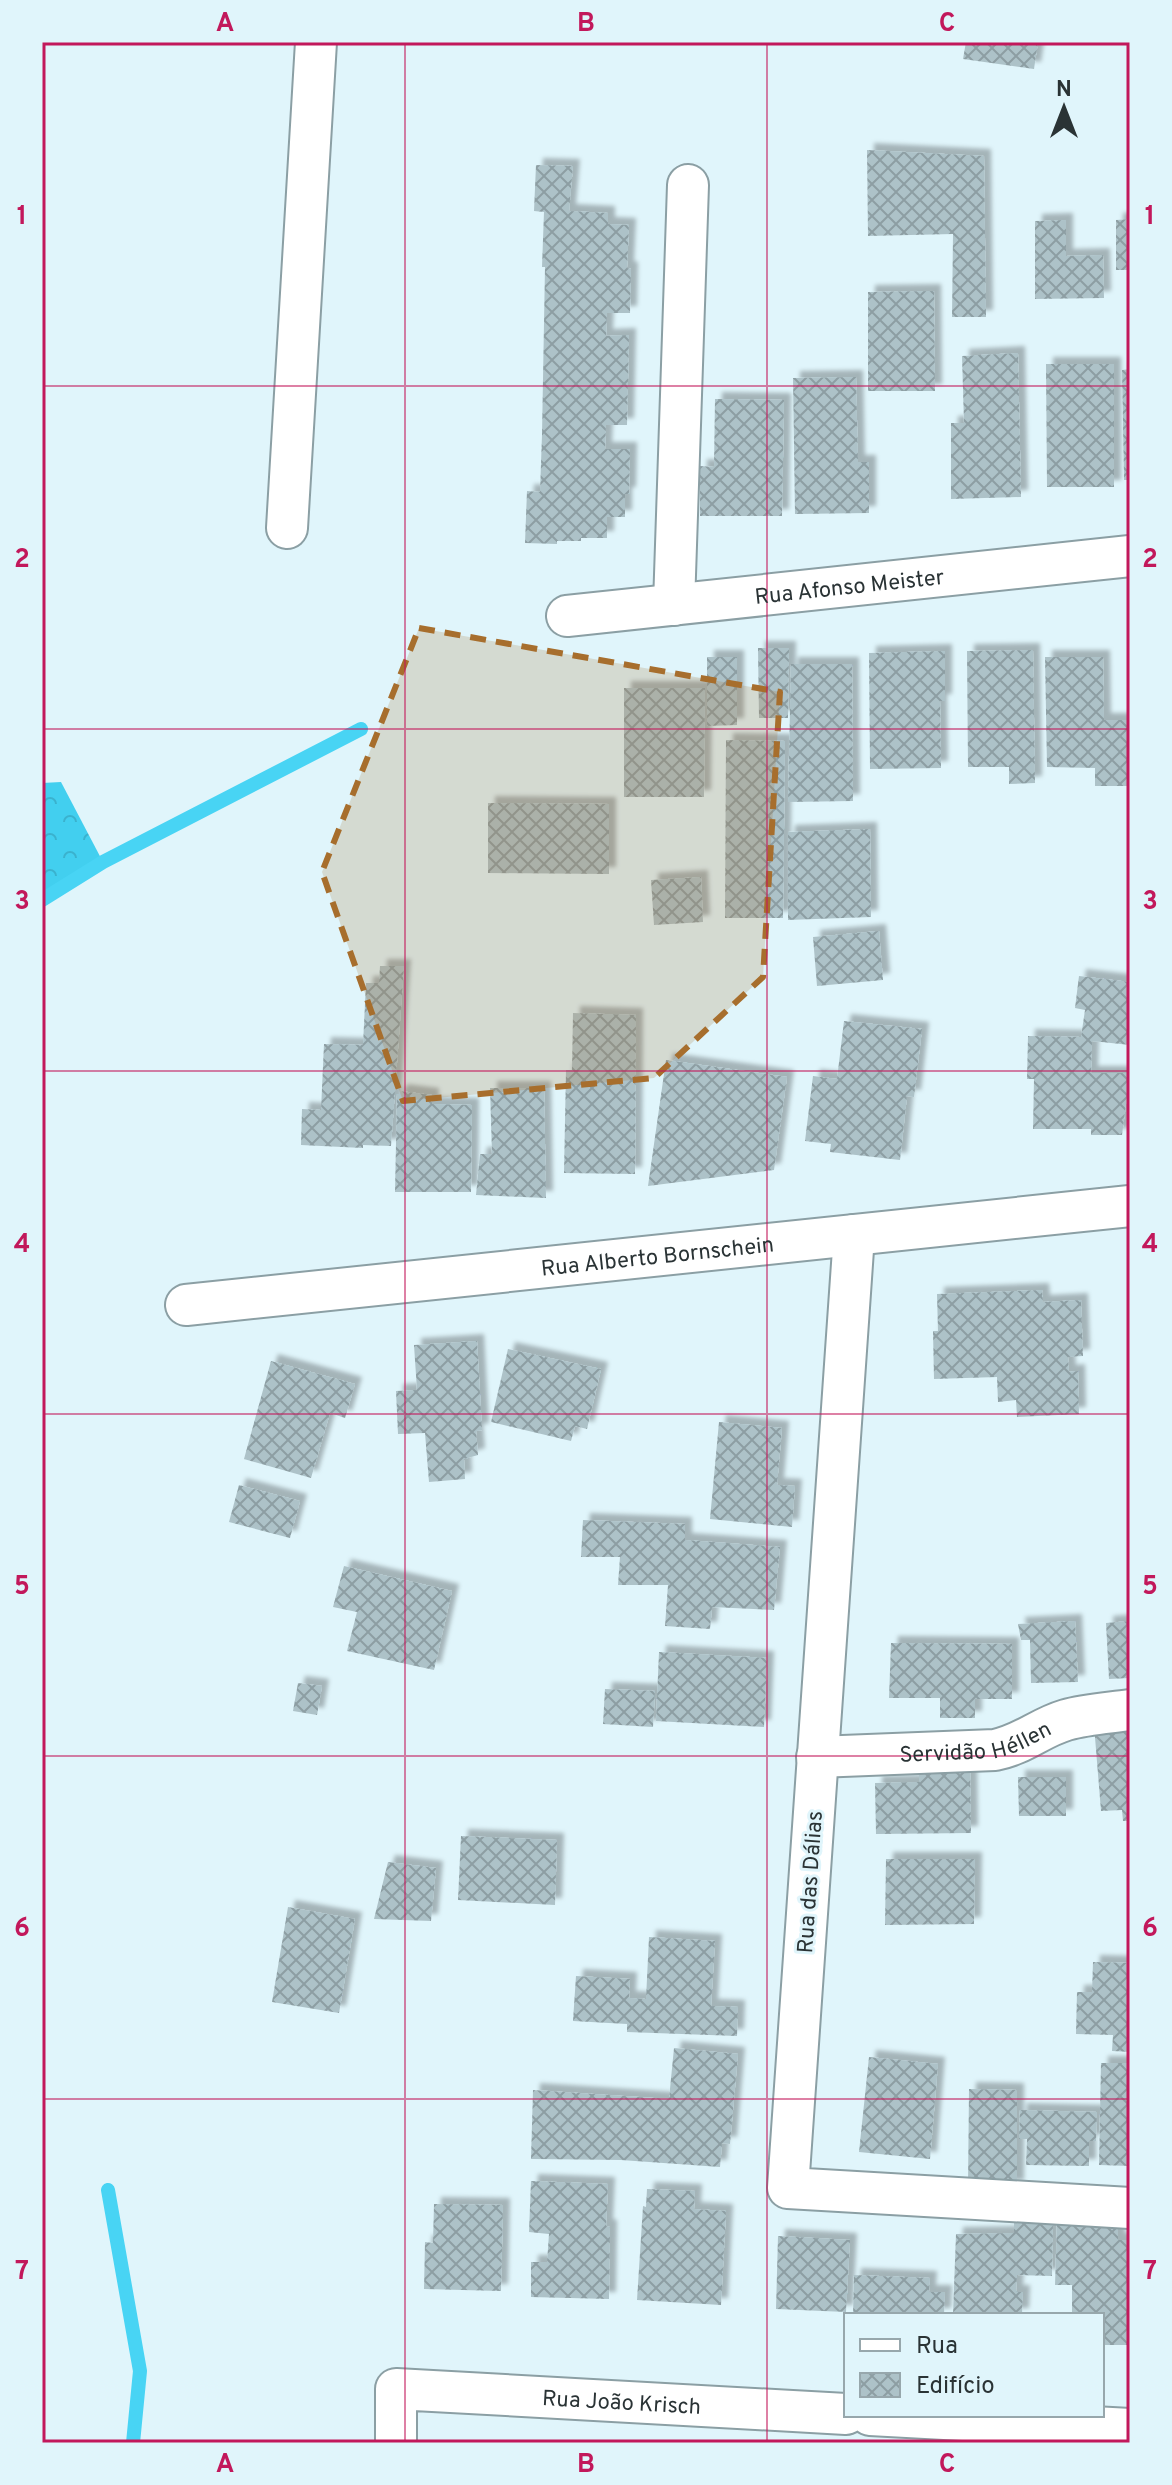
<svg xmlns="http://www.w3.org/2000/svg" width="1172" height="2485" font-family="Overpass,sans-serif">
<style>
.forest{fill:url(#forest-crowns)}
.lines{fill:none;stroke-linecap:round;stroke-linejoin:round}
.stream{stroke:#48d4f4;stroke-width:14}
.building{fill:url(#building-cross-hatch);filter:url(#shadow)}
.minor-casing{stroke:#8b9fa4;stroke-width:44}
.minor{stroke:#fff;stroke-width:40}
.marked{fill:#a76e2d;fill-opacity:0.2;stroke:#a76e2d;stroke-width:6;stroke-dasharray:16 10;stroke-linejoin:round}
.grid{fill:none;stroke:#c2185b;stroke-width:2;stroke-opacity:0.55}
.labels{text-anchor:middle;stroke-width:6;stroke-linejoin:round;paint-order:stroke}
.street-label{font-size:22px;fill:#2a3335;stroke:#e0f5fb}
.neatline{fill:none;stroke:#c2185b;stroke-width:3}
.grid-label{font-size:26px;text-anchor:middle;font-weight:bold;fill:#c2185b}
</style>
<defs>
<pattern id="forest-crowns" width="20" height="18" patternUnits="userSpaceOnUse" patternTransform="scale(2)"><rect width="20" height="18" fill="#42cfef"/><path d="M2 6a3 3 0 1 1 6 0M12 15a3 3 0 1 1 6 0" fill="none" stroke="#3ab2ce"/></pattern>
<pattern id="building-cross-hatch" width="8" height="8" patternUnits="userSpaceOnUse" patternTransform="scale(2)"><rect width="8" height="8" fill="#adc2c8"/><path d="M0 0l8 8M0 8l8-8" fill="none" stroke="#8d9ea3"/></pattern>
<filter id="shadow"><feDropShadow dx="7" dy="-7" stdDeviation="2" flood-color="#0004"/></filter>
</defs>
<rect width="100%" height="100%" fill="#e0f5fb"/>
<path class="forest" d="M 61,782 L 103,862 L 42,900 L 42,783 Z"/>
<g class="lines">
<path class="stream" d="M 42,900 L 103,862 L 361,729
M 108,2190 L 140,2371 L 133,2443"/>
</g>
<path class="building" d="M 966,42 L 1038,42 L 1034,69 L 963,59 Z
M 867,150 L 984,156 L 986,317 L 952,317 L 953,234 L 868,236 Z
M 536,165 L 573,166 L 569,211 L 608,213 L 608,224 L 629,225 L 627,268 L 631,269 L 630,313 L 607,313 L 606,336 L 629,335 L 627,425 L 606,425 L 605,449 L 630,449 L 629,494 L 625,494 L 625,517 L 607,517 L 607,538 L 581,538 L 581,541 L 557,541 L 557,544 L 525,543 L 527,491 L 540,492 L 542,435 L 545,267 L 542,267 L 544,212 L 534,211 Z
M 1130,219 L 1130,270 L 1116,270 L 1116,220 Z
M 1066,220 L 1066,256 L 1103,255 L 1104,298 L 1035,299 L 1035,221 Z
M 934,291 L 935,391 L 868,391 L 868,292 Z
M 1018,353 L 1021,497 L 951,499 L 951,423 L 964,423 L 962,356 Z
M 1046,364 L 1114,364 L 1114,487 L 1047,487 Z
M 1130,369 L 1130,480 L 1124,480 L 1122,370 Z
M 856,377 L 858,462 L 869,462 L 869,513 L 795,514 L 793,378 Z
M 715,399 L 784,400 L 782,516 L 700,516 L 700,466 L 714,467 Z
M 758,648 L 789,648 L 788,718 L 759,718 Z
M 1033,650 L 1035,783 L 1009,784 L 1009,767 L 968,767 L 967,651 Z
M 945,651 L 945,701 L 940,701 L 941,768 L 870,769 L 869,653 Z
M 707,657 L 737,657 L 737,725 L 707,726 Z
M 1045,657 L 1103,657 L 1104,720 L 1130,720 L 1130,786 L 1095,786 L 1095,768 L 1047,767 Z
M 791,664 L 852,664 L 853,801 L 788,802 Z
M 624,688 L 705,688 L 704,797 L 624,797 Z
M 726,740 L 785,741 L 783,918 L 725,918 Z
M 488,803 L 609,804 L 609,874 L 488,873 Z
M 870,829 L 871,917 L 788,920 L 788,832 Z
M 701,877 L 703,922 L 654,925 L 651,880 Z
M 879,931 L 883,980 L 817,986 L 813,937 Z
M 380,966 L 404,966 L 391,1146 L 363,1145 L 363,1148 L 301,1145 L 302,1109 L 321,1110 L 324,1044 L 363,1045 L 366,983 L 379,983 Z
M 1079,976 L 1130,982 L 1130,1045 L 1092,1041 L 1091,1073 L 1130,1073 L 1122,1135 L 1091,1135 L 1091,1129 L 1033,1129 L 1034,1079 L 1027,1079 L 1028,1036 L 1081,1037 L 1085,1010 L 1075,1008 Z
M 573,1013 L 636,1015 L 635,1174 L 564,1173 L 566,1070 L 572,1070 Z
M 844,1021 L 922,1029 L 914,1097 L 907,1096 L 900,1160 L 830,1152 L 831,1144 L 805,1141 L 813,1076 L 837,1079 Z
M 666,1060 L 787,1077 L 774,1170 L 648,1186 Z
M 490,1088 L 544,1088 L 546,1198 L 476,1195 L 480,1154 L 492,1154 Z
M 400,1091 L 432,1095 L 432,1104 L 472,1105 L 471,1192 L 395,1192 L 397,1094 L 400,1094 Z
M 1042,1290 L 1043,1302 L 1081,1300 L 1083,1356 L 1068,1357 L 1069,1372 L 1078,1371 L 1079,1414 L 1017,1417 L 1016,1400 L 998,1402 L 997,1377 L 934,1379 L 933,1331 L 938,1331 L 937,1294 Z
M 477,1341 L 482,1430 L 476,1431 L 478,1455 L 464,1459 L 465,1479 L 429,1482 L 425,1433 L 398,1434 L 396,1391 L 417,1390 L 414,1345 Z
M 508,1349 L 601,1369 L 587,1429 L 575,1426 L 571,1441 L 491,1422 Z
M 271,1361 L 355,1384 L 345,1418 L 330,1413 L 311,1478 L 244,1459 Z
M 719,1422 L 782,1428 L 777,1485 L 795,1486 L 792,1527 L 710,1519 Z
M 239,1485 L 300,1501 L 290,1538 L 229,1522 Z
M 583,1520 L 685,1524 L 685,1540 L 780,1547 L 774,1610 L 712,1607 L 710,1629 L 665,1626 L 668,1585 L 618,1585 L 620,1557 L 581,1557 Z
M 344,1566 L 452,1591 L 434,1670 L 347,1651 L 357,1612 L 333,1607 Z
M 1075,1621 L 1078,1682 L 1031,1683 L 1030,1640 L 1021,1640 L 1018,1624 Z
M 1130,1621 L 1130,1678 L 1109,1679 L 1106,1623 Z
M 891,1643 L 1012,1644 L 1012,1699 L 975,1699 L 975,1718 L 940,1718 L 940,1698 L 889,1698 Z
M 659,1652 L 767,1658 L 764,1727 L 656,1721 Z
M 298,1683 L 322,1686 L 317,1715 L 293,1711 Z
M 605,1689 L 655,1691 L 653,1727 L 603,1724 Z
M 1130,1722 L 1130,1821 L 1123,1821 L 1122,1810 L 1101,1811 L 1094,1725 Z
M 970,1763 L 971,1833 L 876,1834 L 875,1783 L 919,1782 L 919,1765 Z
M 1018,1777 L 1066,1777 L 1066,1816 L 1019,1816 Z
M 461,1836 L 557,1840 L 555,1905 L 458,1900 Z
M 886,1859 L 975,1859 L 974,1924 L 885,1925 Z
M 388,1862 L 436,1868 L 431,1921 L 374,1919 Z
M 288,1907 L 355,1919 L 339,2013 L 272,2002 Z
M 649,1937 L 715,1941 L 711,2006 L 738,2007 L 737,2036 L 627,2032 L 627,2024 L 573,2021 L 576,1976 L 630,1979 L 629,1998 L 646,1999 Z
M 1093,1962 L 1130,1963 L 1130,2052 L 1112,2051 L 1113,2035 L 1076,2034 L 1077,1992 L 1092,1992 Z
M 674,2048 L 738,2054 L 730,2144 L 722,2143 L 720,2167 L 621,2160 L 531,2159 L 533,2090 L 669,2099 Z
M 869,2057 L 938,2064 L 930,2159 L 859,2152 Z
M 1101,2063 L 1130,2063 L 1130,2166 L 1099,2165 Z
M 969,2089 L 1017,2090 L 1017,2187 L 968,2185 Z
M 1020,2110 L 1097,2112 L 1096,2141 L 1089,2141 L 1089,2166 L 1026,2165 L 1027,2139 L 1019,2139 Z
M 531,2181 L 608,2184 L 606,2226 L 610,2227 L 609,2299 L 531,2297 L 531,2262 L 547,2262 L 549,2234 L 529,2232 Z
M 647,2189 L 695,2191 L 694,2209 L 726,2211 L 721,2305 L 637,2300 L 643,2206 L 646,2207 Z
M 434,2204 L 503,2205 L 501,2291 L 424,2289 L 425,2242 L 433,2243 Z
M 1014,2221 L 1053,2223 L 1052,2276 L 1017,2275 L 1016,2292 L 1023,2292 L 1022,2315 L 953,2315 L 956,2234 L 1014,2233 Z
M 1057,2223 L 1118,2225 L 1118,2240 L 1130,2240 L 1130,2345 L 1102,2345 L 1102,2315 L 1072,2315 L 1072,2285 L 1055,2285 Z
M 778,2236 L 850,2240 L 846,2312 L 776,2309 Z
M 854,2275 L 930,2278 L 929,2292 L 945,2292 L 944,2315 L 853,2315 Z"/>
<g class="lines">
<defs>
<g id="minor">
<path d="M 287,528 L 316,42"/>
<path d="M 674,605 L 688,185"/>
<path id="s1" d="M 567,616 L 1130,556"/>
<path d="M 854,1235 L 788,2188 L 1130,2208"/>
<path id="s2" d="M 186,1305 L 1130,1206"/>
<path id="s3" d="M 817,1757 L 995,1750 C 1024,1744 1039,1728 1066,1720 C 1086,1714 1109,1713 1130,1710"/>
<path d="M 870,2415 L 1130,2429"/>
<path id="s4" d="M 396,2443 L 396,2389 L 846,2414"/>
</g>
</defs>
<use href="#minor" class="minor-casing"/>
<use href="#minor" class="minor"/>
</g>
<path class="marked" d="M 419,628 L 780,692 L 763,977 L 654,1078 L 403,1101 L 322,872 Z"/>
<path class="grid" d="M 405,42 L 405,2443M 767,42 L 767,2443M 42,386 L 1130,386M 42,729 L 1130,729M 42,1071 L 1130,1071M 42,1414 L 1130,1414M 42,1756 L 1130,1756M 42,2099 L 1130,2099"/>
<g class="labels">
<g class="street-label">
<text dy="8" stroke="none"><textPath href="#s1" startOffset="284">Rua Afonso Meister</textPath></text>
<text dy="8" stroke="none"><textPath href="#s2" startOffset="474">Rua Alberto Bornschein</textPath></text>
<text dy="8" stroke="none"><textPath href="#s3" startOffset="160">Servidão Héllen</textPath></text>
<text transform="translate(809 1882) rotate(-86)" y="8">Rua das Dálias</text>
<text dy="8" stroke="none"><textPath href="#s4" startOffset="280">Rua João Krisch</textPath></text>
</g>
</g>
<rect width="1172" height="2485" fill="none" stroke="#e0f5fb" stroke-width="88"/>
<rect x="844" y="2313" width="260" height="104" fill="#e0f5fb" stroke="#97a7ac" stroke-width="2"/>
<rect x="860" y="2339" width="40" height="12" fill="#ffffff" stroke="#97a7ac" stroke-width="2"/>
<text x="916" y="2353" font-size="24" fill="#2a3335">Rua</text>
<rect x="860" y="2373" width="40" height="24" fill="url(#building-cross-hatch)" stroke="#97a7ac" stroke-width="2"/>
<text x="916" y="2393" font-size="24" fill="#2a3335">Edifício</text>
<g transform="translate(1064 108)" stroke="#e0f5fb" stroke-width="6" paint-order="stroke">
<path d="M0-6L14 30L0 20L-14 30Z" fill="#2a3335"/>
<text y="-12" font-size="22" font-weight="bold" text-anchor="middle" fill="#2a3335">N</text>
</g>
<rect x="44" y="44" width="1084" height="2397" class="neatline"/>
<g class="grid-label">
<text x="225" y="31">A</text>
<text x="586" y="31">B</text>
<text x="947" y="31">C</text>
<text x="22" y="224">1</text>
<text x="1150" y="224">1</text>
<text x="22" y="567">2</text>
<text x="1150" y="567">2</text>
<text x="22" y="909">3</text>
<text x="1150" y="909">3</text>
<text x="22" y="1252">4</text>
<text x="1150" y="1252">4</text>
<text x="22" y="1594">5</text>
<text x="1150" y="1594">5</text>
<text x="22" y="1936">6</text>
<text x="1150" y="1936">6</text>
<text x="22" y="2279">7</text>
<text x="1150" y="2279">7</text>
<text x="225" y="2472">A</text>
<text x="586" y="2472">B</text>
<text x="947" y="2472">C</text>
</g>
</svg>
